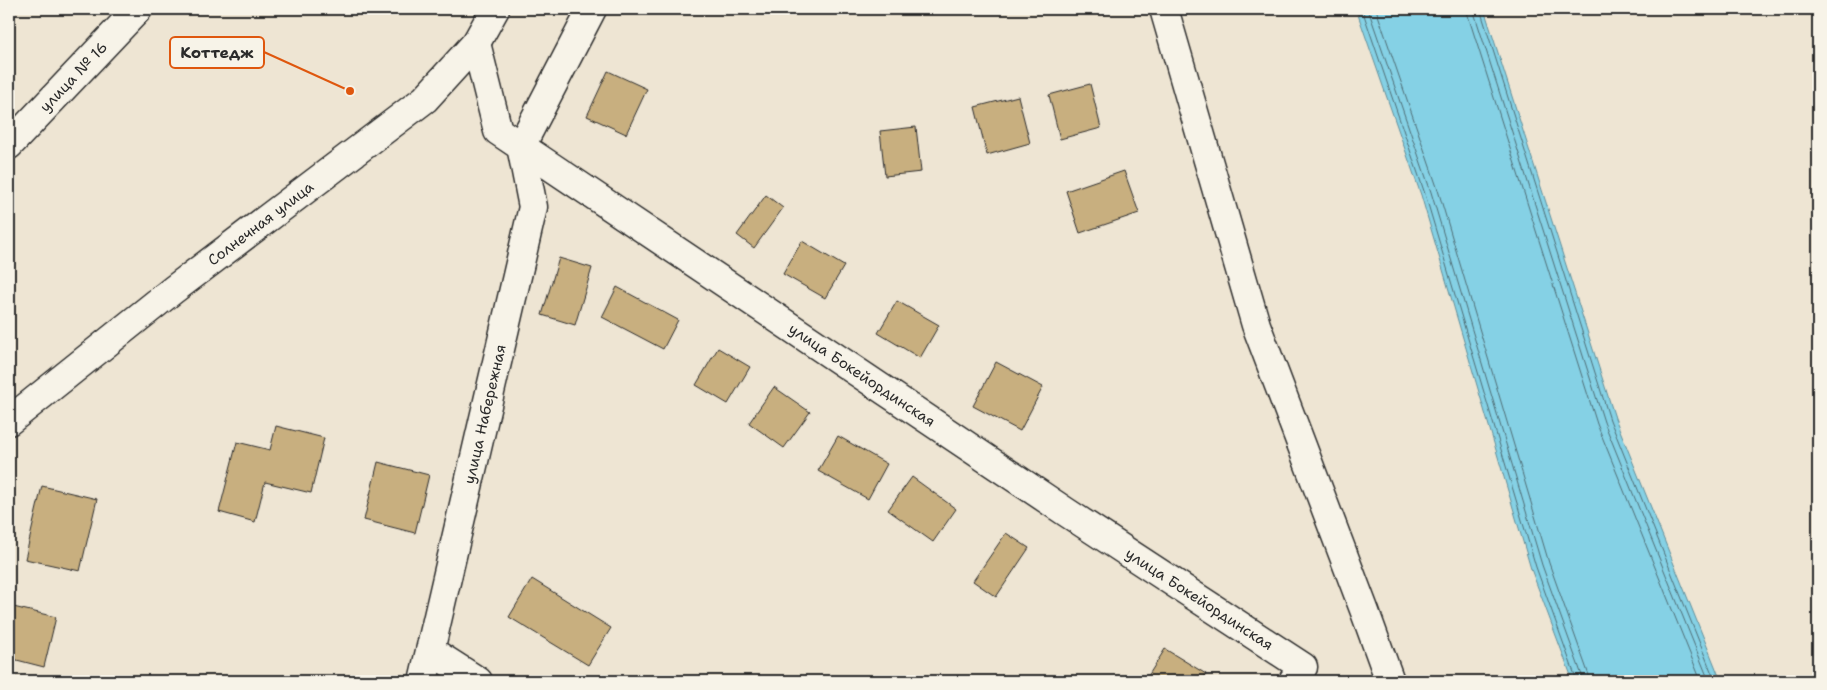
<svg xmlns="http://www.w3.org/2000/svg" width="1827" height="690" font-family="'Shantell Sans',sans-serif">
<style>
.water{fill:#85d1e5;stroke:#618f9b}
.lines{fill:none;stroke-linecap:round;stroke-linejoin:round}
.shore{stroke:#4f6d75;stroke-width:1}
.building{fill:#c8af7f;stroke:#2b2b2b}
.minor-casing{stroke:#2b2b2b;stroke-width:31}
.minor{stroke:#f7f3e8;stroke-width:28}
.labels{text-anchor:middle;stroke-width:5;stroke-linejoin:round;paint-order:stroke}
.street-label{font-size:15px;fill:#2b2b2b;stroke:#f7f3e8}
.leader{fill:none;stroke:#df570e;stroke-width:2}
.callout-dot{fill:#df570e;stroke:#f7f3e8;stroke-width:2}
.callout{fill:#f7f3e8;stroke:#df570e;stroke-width:2}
.callout-label{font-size:16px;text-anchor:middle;font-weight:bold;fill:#2b2b2b}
</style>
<rect width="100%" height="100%" fill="#eee5d3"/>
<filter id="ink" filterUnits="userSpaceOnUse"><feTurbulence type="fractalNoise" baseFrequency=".02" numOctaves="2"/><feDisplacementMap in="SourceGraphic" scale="10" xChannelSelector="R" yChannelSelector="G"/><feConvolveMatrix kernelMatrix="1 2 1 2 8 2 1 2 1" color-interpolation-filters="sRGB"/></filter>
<g filter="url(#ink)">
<path class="water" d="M 1356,9 L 1484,9 L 1615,418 L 1721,681 L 1573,681 L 1531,569 L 1421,195 Z"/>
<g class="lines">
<path class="shore" d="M 1362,9 L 1425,194 L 1536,567 L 1577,681
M 1368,9 L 1431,192 L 1542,565 L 1584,681
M 1376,9 L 1438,190 L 1549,563 L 1591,681
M 1466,9 L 1597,424 L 1701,681
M 1473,9 L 1604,422 L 1709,681
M 1480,9 L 1610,420 L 1715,681"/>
</g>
<path class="building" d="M 608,71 L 647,89 L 626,134 L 587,116 Z
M 1090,84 L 1101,128 L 1060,139 L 1049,95 Z
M 1018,96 L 1030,143 L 987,155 L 975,107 Z
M 916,127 L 921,172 L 885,176 L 880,131 Z
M 1124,171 L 1139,213 L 1080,233 L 1066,191 Z
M 766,195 L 783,208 L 754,248 L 737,235 Z
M 802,241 L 844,266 L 825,298 L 783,274 Z
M 559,258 L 592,268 L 575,325 L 542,315 Z
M 617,287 L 678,320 L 663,349 L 602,317 Z
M 897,301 L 939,325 L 920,358 L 878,333 Z
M 718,348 L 750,367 L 728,404 L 696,385 Z
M 996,362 L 1043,387 L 1020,431 L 973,406 Z
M 774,387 L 810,412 L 784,448 L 749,423 Z
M 276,426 L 324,438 L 311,493 L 265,482 L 255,522 L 219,512 L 237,442 L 270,450 Z
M 838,436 L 887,464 L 868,499 L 818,471 Z
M 378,462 L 429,475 L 415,533 L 364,520 Z
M 912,477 L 956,509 L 933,542 L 888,510 Z
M 42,486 L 97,499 L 80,571 L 25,559 Z
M 1006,533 L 1029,548 L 996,597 L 973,581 Z
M 532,579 L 611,628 L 588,665 L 509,617 Z
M 9,606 L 56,617 L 44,667 L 9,658 Z
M 1165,649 L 1206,674 L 1202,681 L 1145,681 Z"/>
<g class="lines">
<defs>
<g id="minor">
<path d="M 1164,9 L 1256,325 L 1365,612 L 1390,681"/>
<path id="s1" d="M 476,43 L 498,131 L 1066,512 L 1303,667 L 1293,681"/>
<path id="s2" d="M 9,145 L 138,9"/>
<path id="s3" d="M 9,421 L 173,290 L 425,99 L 476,43 L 495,9"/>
<path d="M 431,651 L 478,681"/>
<path id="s4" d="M 423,681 L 533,207 L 521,146 L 592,9"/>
</g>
</defs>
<use href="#minor" class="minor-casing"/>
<use href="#minor" class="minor"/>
</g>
</g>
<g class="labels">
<g class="street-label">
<text dy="5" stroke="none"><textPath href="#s2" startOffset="94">улица № 16</textPath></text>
<text dy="5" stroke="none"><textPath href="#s3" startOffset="320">Солнечная улица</textPath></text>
<text dy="5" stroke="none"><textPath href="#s1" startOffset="529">улица Бокейординская</textPath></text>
<text dy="5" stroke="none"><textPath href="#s4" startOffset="274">улица Набережная</textPath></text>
<text dy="5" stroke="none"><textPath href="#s1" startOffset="934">улица Бокейординская</textPath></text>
</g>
</g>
<path class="leader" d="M350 91L264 52"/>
<circle class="callout-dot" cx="350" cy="91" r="5"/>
<rect class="callout" x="170" y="37" width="94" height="31" rx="5"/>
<g class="callout-label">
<text x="217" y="58">Коттедж</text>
</g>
<rect width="1827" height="690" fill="none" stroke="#f7f3e8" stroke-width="30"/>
<rect x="15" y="15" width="1797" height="660" fill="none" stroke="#2b2b2b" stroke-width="2" filter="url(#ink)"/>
</svg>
